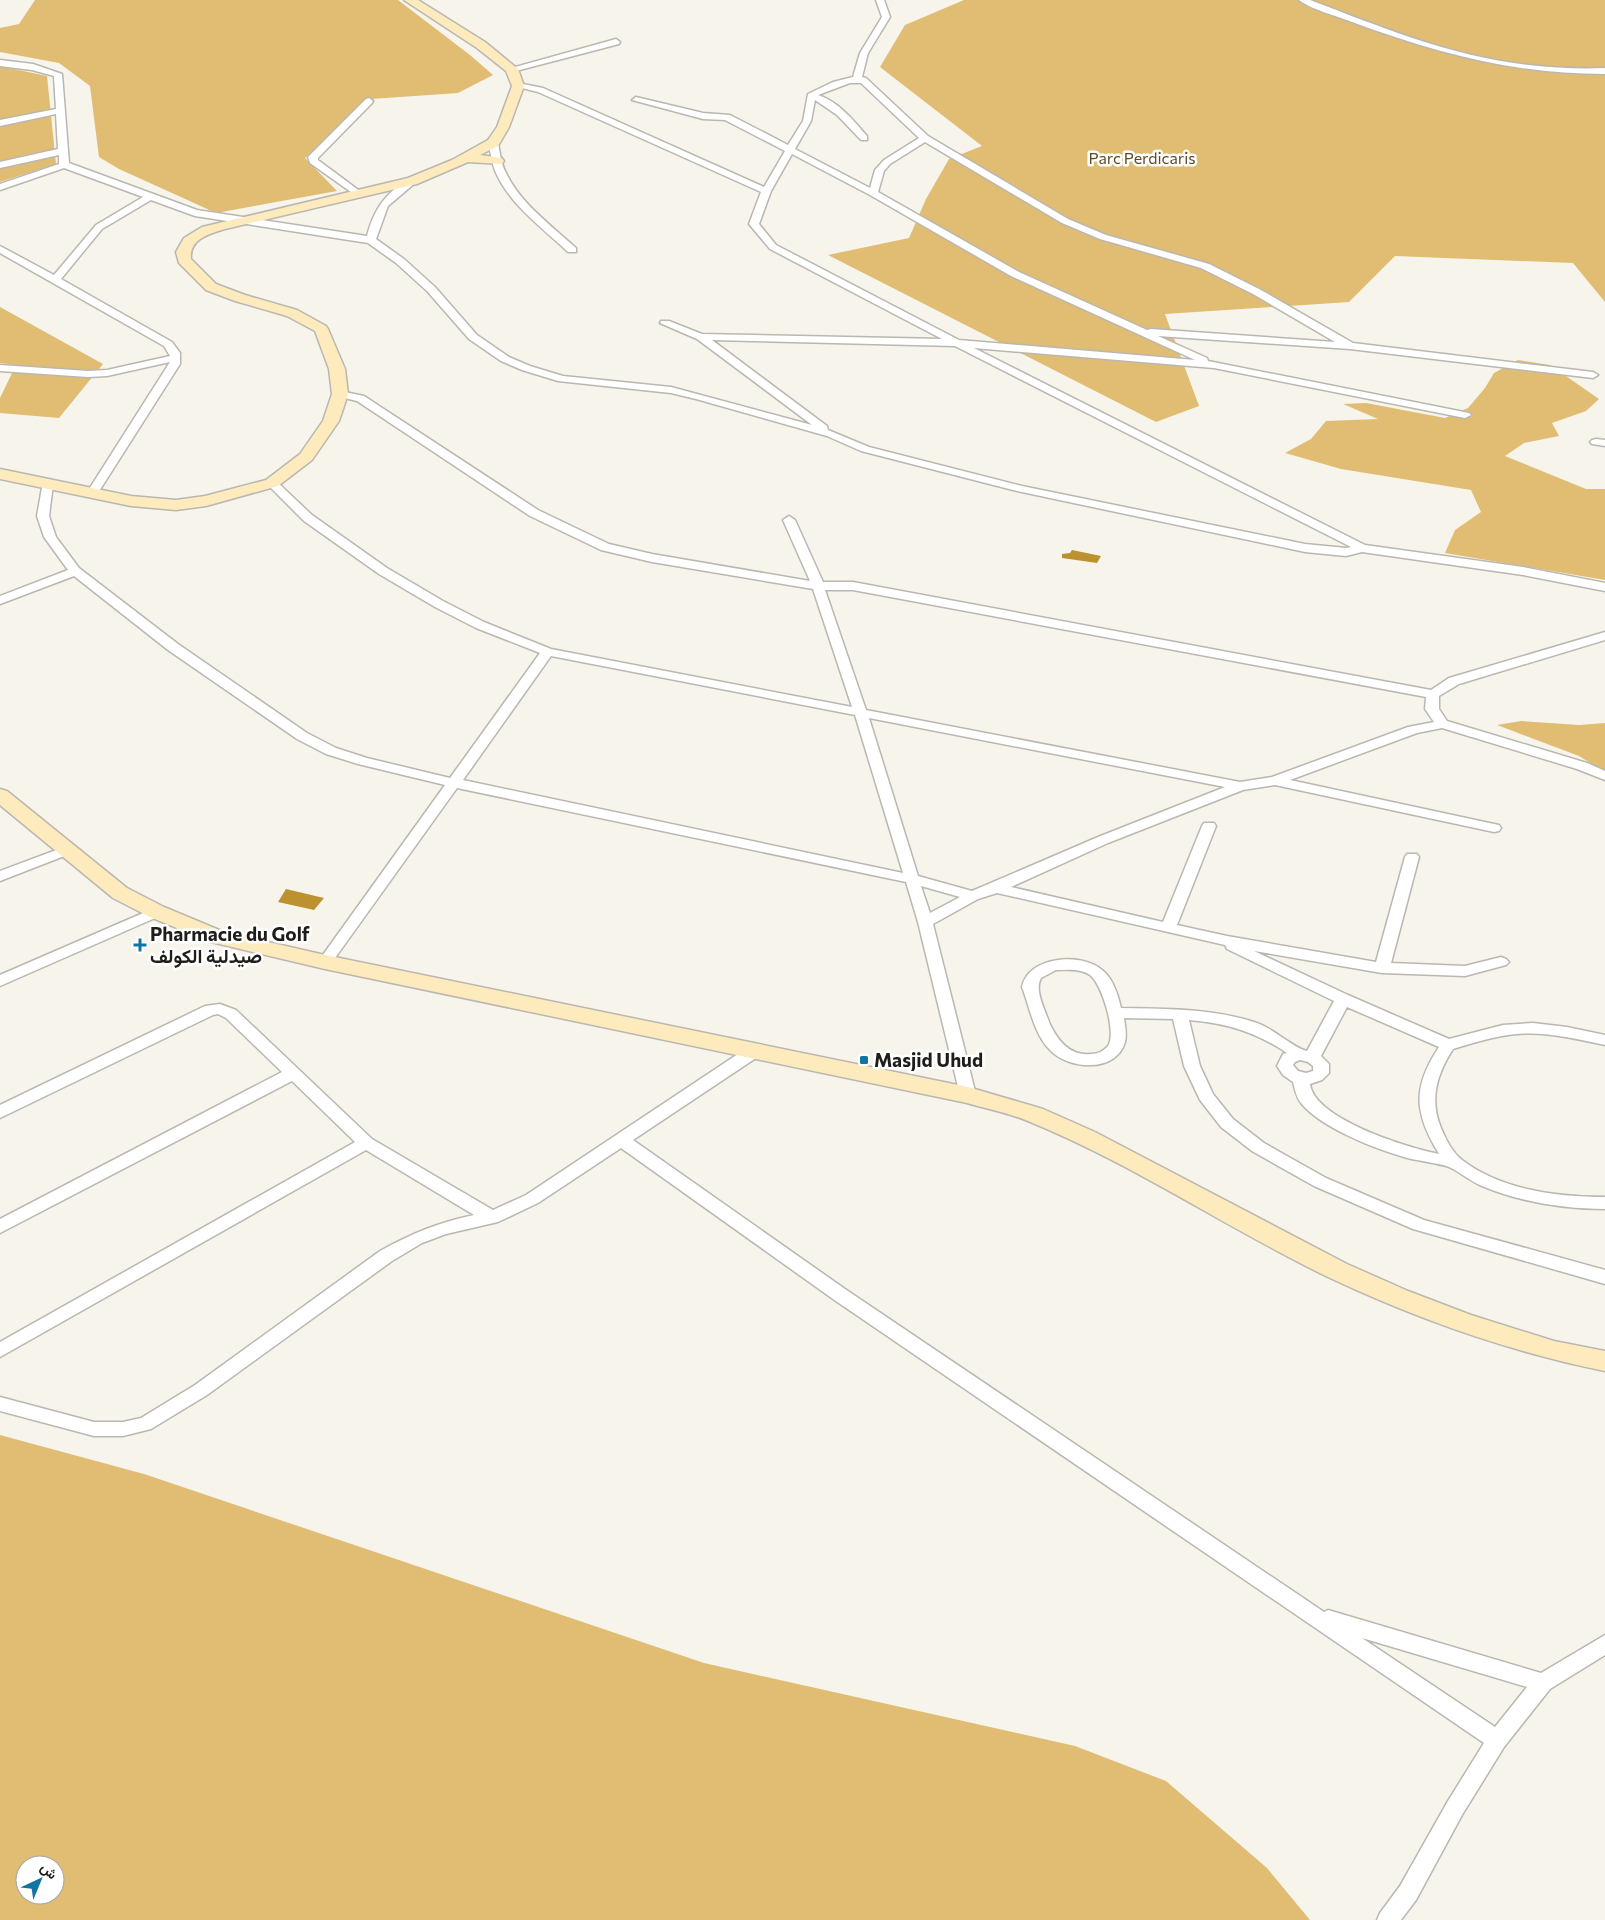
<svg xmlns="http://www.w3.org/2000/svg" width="1605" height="1920" font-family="Commissioner,Vazirmatn,sans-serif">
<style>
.green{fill:#e0bd73;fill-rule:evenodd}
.water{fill:#bc9231}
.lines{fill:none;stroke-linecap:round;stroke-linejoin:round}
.street-casing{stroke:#bab7b0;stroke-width:3}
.secondary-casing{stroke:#bab7b0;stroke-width:3}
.street{fill:#fff;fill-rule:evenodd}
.secondary{fill:#fdebbe;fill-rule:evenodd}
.poi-dot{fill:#1075a1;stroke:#fff;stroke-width:2}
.labels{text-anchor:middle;stroke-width:5;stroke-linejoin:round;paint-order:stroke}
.far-park-label{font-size:16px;fill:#5e4c25;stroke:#fff}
.poi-label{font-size:19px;font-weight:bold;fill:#1e1d1a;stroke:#fff;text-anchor:start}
</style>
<rect width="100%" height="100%" fill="#f7f4ec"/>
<path class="green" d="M 35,0 L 398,0 L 470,55 L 493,75 L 458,93 L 371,99 L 305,158 L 337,191 L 216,213 L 119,169 L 99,157 L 90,86 L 59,63 L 0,52 L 0,28 L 19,24 Z
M 964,0 L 1605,0 L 1605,302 L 1573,263 L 1395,256 L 1349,302 L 1165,314 L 1199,406 L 1156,422 L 828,255 L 909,238 L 926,199 L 949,159 L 982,146 L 880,67 L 905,25 Z
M 0,66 L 47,76 L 56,164 L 0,182 Z
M 0,307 L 103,364 L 59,418 L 0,413 L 0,398 L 16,365 L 0,363 Z
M 1518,360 L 1550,365 L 1599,399 L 1586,411 L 1552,423 L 1559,436 L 1524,443 L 1505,456 L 1586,489 L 1605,489 L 1605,580 L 1445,553 L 1455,530 L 1481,512 L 1471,490 L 1341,469 L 1285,453 L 1311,439 L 1326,421 L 1378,419 L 1343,404 L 1366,403 L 1445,418 L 1468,408 L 1485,388 L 1494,373 Z
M 1521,721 L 1579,725 L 1605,723 L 1605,772 L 1579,756 L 1497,725 Z
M 0,1435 L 144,1474 L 704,1663 L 1075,1746 L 1166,1781 L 1267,1868 L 1310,1920 L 0,1920 ZM 25,1865 L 55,1865 L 55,1895 L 25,1895 Z"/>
<path class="water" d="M 1072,550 L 1101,556 L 1097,563 L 1062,558 L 1062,554 L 1070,553 Z
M 286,889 L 324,898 L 314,910 L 278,902 Z"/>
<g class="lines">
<defs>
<path id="street" d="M 876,0 L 884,0 L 890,17 L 868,53 L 862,77 L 866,78 L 928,136 L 1068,219 L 1106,235 L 1209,264 L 1261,290 L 1353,343 L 1593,372 L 1598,375 L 1593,378 L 1350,349 L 1158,336 L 1207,358 L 1208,361 L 1469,413 L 1471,415 L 1465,418 L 1214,368 L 974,348 L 1365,545 L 1523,567 L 1605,583 L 1605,591 L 1523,575 L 1362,552 L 1346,556 L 1305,552 L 1017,491 L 861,451 L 827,436 L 696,399 L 671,393 L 558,381 L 522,370 L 501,361 L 469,339 L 427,291 L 396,263 L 368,243 L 195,216 L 151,200 L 102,229 L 61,279 L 172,342 L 180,353 L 180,364 L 96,496 L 88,496 L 86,494 L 170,362 L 107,376 L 88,377 L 0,371 L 0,365 L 88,371 L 107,370 L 170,356 L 164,346 L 0,253 L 0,246 L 54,275 L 96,225 L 143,197 L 64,168 L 0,190 L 0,184 L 59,164 L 59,155 L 0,168 L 0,162 L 58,149 L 56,114 L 0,126 L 0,120 L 56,109 L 54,76 L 32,70 L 0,66 L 0,60 L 33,64 L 62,74 L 69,163 L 197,210 L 367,236 C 373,213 382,198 401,184 C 406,181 409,178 415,179 L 415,183 L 388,206 L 376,239 L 404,259 L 435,287 L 477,335 L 509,357 L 530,366 L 563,376 L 671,387 L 812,425 L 697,339 L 660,323 L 661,321 L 669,321 L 702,334 L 942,339 L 770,249 L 749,224 L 761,192 L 538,92 L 514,86 L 518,83 L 543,88 L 764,187 L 785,151 L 725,120 L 703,119 L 632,100 L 636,97 L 703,113 L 730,115 L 788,145 L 803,121 L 808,94 L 833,82 L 853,77 L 860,53 L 882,17 ZM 850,83 L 861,83 L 919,138 L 884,160 L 875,170 L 870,188 L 795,149 L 811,121 L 815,100 L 837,115 L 861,140 L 867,140 L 867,136 C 853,120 839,102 818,95 ZM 925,142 L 1062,223 L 1100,239 L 1201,268 L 1253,294 L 1335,342 L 1151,329 L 1147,330 L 1019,272 L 878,192 L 884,171 L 890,164 ZM 792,154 L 870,195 L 1011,276 L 1195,360 L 959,340 L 776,245 L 759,224 L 771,191 ZM 712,340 L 955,346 L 1351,547 L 1346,548 L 1305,544 L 1022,486 L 869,447 L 828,430 L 827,426 Z
M 1299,0 L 1310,0 C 1381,27 1453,57 1529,65 C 1554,68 1579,69 1605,68 L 1605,74 C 1513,74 1437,53 1352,22 C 1337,16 1310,9 1299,0 Z
M 616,39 L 620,42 L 619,44 L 512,72 L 508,69 Z
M 369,98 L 373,101 L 372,103 L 318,158 L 318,160 L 361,192 L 363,194 L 358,197 L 310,163 L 308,157 L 366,99 Z
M 493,140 L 498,143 C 500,153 501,164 506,173 C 521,204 551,225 576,248 L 576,252 L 568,252 C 543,228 511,206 496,173 C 492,164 491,153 488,143 Z
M 340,391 L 364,396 L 538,510 L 609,544 L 652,554 L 810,581 L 783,520 L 789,516 L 795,520 L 823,582 L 853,582 L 1431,690 L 1449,678 L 1605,632 L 1605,640 L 1459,684 L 1439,696 L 1439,709 L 1447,721 L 1587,763 L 1605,771 L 1605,780 L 1577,769 L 1442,728 L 1417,733 L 1290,780 L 1494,824 L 1499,825 L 1501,828 L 1499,831 L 1494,832 L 1275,785 L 1243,790 L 1108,843 L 1011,887 L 1163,922 L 1202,826 L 1204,823 L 1214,823 L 1216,826 L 1177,925 L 1227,936 L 1376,962 L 1405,857 L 1407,854 L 1417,854 L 1419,857 L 1391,963 L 1465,966 L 1501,957 L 1506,959 L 1509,962 L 1506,965 L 1465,976 L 1382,973 L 1254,951 L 1348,995 L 1449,1039 L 1503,1025 L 1533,1023 L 1567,1027 L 1605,1035 L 1605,1045 C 1572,1038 1536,1029 1502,1036 C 1486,1039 1469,1044 1453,1049 C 1437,1074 1429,1099 1441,1128 C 1445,1138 1453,1153 1462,1160 C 1501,1190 1558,1197 1605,1197 L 1605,1209 C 1563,1209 1521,1202 1482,1186 C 1470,1181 1460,1172 1449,1167 C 1439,1163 1417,1161 1404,1157 C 1375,1149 1320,1127 1301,1103 C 1296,1096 1295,1090 1293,1082 L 1283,1075 L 1277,1066 L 1283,1054 L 1287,1053 C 1256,1032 1226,1023 1189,1020 L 1200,1066 L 1213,1094 L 1233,1119 L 1264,1143 L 1326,1178 L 1424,1220 L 1605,1270 L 1605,1284 L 1413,1229 L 1314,1186 L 1252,1151 L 1221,1127 L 1200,1100 L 1184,1066 L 1173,1019 L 1124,1018 C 1125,1026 1127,1034 1125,1042 C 1116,1073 1069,1070 1050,1050 C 1034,1034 1030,1008 1022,987 C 1028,956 1082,952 1102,970 C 1113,978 1118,995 1121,1008 C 1167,1009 1213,1008 1257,1023 C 1274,1029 1294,1048 1307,1051 L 1334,1001 L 1227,949 L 1225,945 L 997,893 L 978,899 L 933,924 L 976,1095 L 974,1099 L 968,1101 L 962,1099 L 960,1095 L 918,922 L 906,882 L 457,788 L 330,965 L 320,965 L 317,962 L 320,959 L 445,785 L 358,764 L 326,754 L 297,739 L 168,650 L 74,576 L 0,604 L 0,596 L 68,570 L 44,537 L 37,516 L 43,482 L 51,482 L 53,484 L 49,516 L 56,537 L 79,568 L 178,644 L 307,733 L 336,748 L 367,758 L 450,778 L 540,653 L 476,628 L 435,607 L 379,574 L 304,521 L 266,483 L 268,481 L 276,481 L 312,515 L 387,568 L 443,601 L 484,622 L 551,649 L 852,707 L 813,589 L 652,562 L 601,550 L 530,516 L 357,401 L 336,396 L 335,394 L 336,392 ZM 825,590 L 853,590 L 1426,697 L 1425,709 L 1434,722 L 1408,727 L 1272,777 L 1240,782 L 866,710 ZM 551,656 L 855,715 L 903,873 L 463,780 ZM 869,718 L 1225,787 L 1098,837 L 972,891 L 918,876 ZM 921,886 L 960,897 L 930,913 ZM 1056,970 C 1067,970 1080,968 1090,975 C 1102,984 1117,1033 1108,1046 C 1104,1051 1097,1054 1091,1054 C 1069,1056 1057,1040 1049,1022 C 1045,1010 1034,990 1041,978 ZM 1347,1007 L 1439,1047 C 1412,1088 1414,1113 1439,1154 C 1408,1148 1314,1119 1310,1084 L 1322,1080 L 1329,1073 L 1329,1064 L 1321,1056 ZM 1300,1060 L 1308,1062 L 1313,1066 L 1313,1071 L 1306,1073 L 1298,1071 L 1293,1065 L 1295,1062 Z
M 1596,439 L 1605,440 L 1605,446 L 1592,444 L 1590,442 L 1592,440 Z
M 67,846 L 72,847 L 74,850 L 72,853 L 0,881 L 0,871 Z
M 157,907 L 162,909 L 164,912 L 162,915 L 0,986 L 0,975 Z
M 220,1004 L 236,1010 L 372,1139 L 493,1210 L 526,1195 L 747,1048 L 753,1047 L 759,1048 L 761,1052 L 759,1056 L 633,1140 L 845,1289 L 1324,1612 L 1328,1610 L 1541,1673 L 1605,1635 L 1605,1655 L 1550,1689 L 1504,1747 L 1462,1815 L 1416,1900 L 1401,1920 L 1377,1920 L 1380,1913 L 1400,1886 L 1448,1801 L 1484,1743 L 833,1299 L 621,1148 L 538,1203 L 498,1222 L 446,1234 L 422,1243 L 392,1261 L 207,1395 L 151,1429 L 123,1436 L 94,1436 L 0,1411 L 0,1397 L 94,1422 L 123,1422 L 141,1418 L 195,1385 L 380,1251 C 413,1233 437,1223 474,1215 L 366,1150 L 0,1357 L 0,1342 L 355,1142 L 292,1081 L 0,1233 L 0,1219 L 282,1072 L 226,1018 L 218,1014 L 213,1015 L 0,1118 L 0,1105 L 205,1006 ZM 1362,1638 L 1527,1687 L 1495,1727 Z"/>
<path id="secondary" d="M 404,0 L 418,0 L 485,42 L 518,69 L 524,86 L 509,127 L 498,146 L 480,155 L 502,158 L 504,161 L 502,164 L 468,162 L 417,184 L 225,229 C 209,234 189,239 191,259 L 216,284 L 245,295 L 297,310 L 326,326 L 328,329 L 345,369 L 348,394 L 339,421 L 312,460 L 278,486 L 206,506 L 176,510 L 131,506 L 0,479 L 0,469 L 131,496 L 176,500 L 205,496 L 266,480 L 300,454 L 323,421 L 332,394 L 329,369 L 315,331 L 287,316 L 235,301 L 206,290 L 179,263 L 176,252 L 184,238 L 202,227 L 408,178 L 452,160 L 488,140 L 497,127 L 512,86 L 506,71 L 477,48 Z
M 0,789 L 7,791 L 127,888 L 164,907 L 224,932 L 325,955 L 968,1087 L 1043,1109 L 1095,1132 L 1347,1264 L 1408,1291 L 1471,1315 L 1554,1341 L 1605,1351 L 1605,1371 C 1511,1352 1417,1319 1330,1278 C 1228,1229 1134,1164 1028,1121 C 1009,1113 987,1109 967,1103 L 325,969 L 211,942 L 150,917 L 113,898 L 0,805 Z"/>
</defs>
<use href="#street" class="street-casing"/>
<use href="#secondary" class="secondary-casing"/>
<use href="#street" class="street"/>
<use href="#secondary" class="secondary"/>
</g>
<g class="poi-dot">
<path d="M137.5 937.5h5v5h5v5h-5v5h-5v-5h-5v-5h5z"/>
<rect x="859" y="1055" width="10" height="10" rx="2.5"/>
</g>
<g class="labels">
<g class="far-park-label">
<text x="1142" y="164">Parc Perdicaris</text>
</g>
<g class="poi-label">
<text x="150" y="941">Pharmacie du Golf<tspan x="150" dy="22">صيدلية الكولف</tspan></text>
<text x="874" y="1067">Masjid Uhud</text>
</g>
</g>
<g transform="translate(40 1880) rotate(44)"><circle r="24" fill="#ffffff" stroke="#a5a5a3"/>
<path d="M0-4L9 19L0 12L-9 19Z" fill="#1075a1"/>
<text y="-8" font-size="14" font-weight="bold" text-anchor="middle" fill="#1e1d1a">ش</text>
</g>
</svg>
